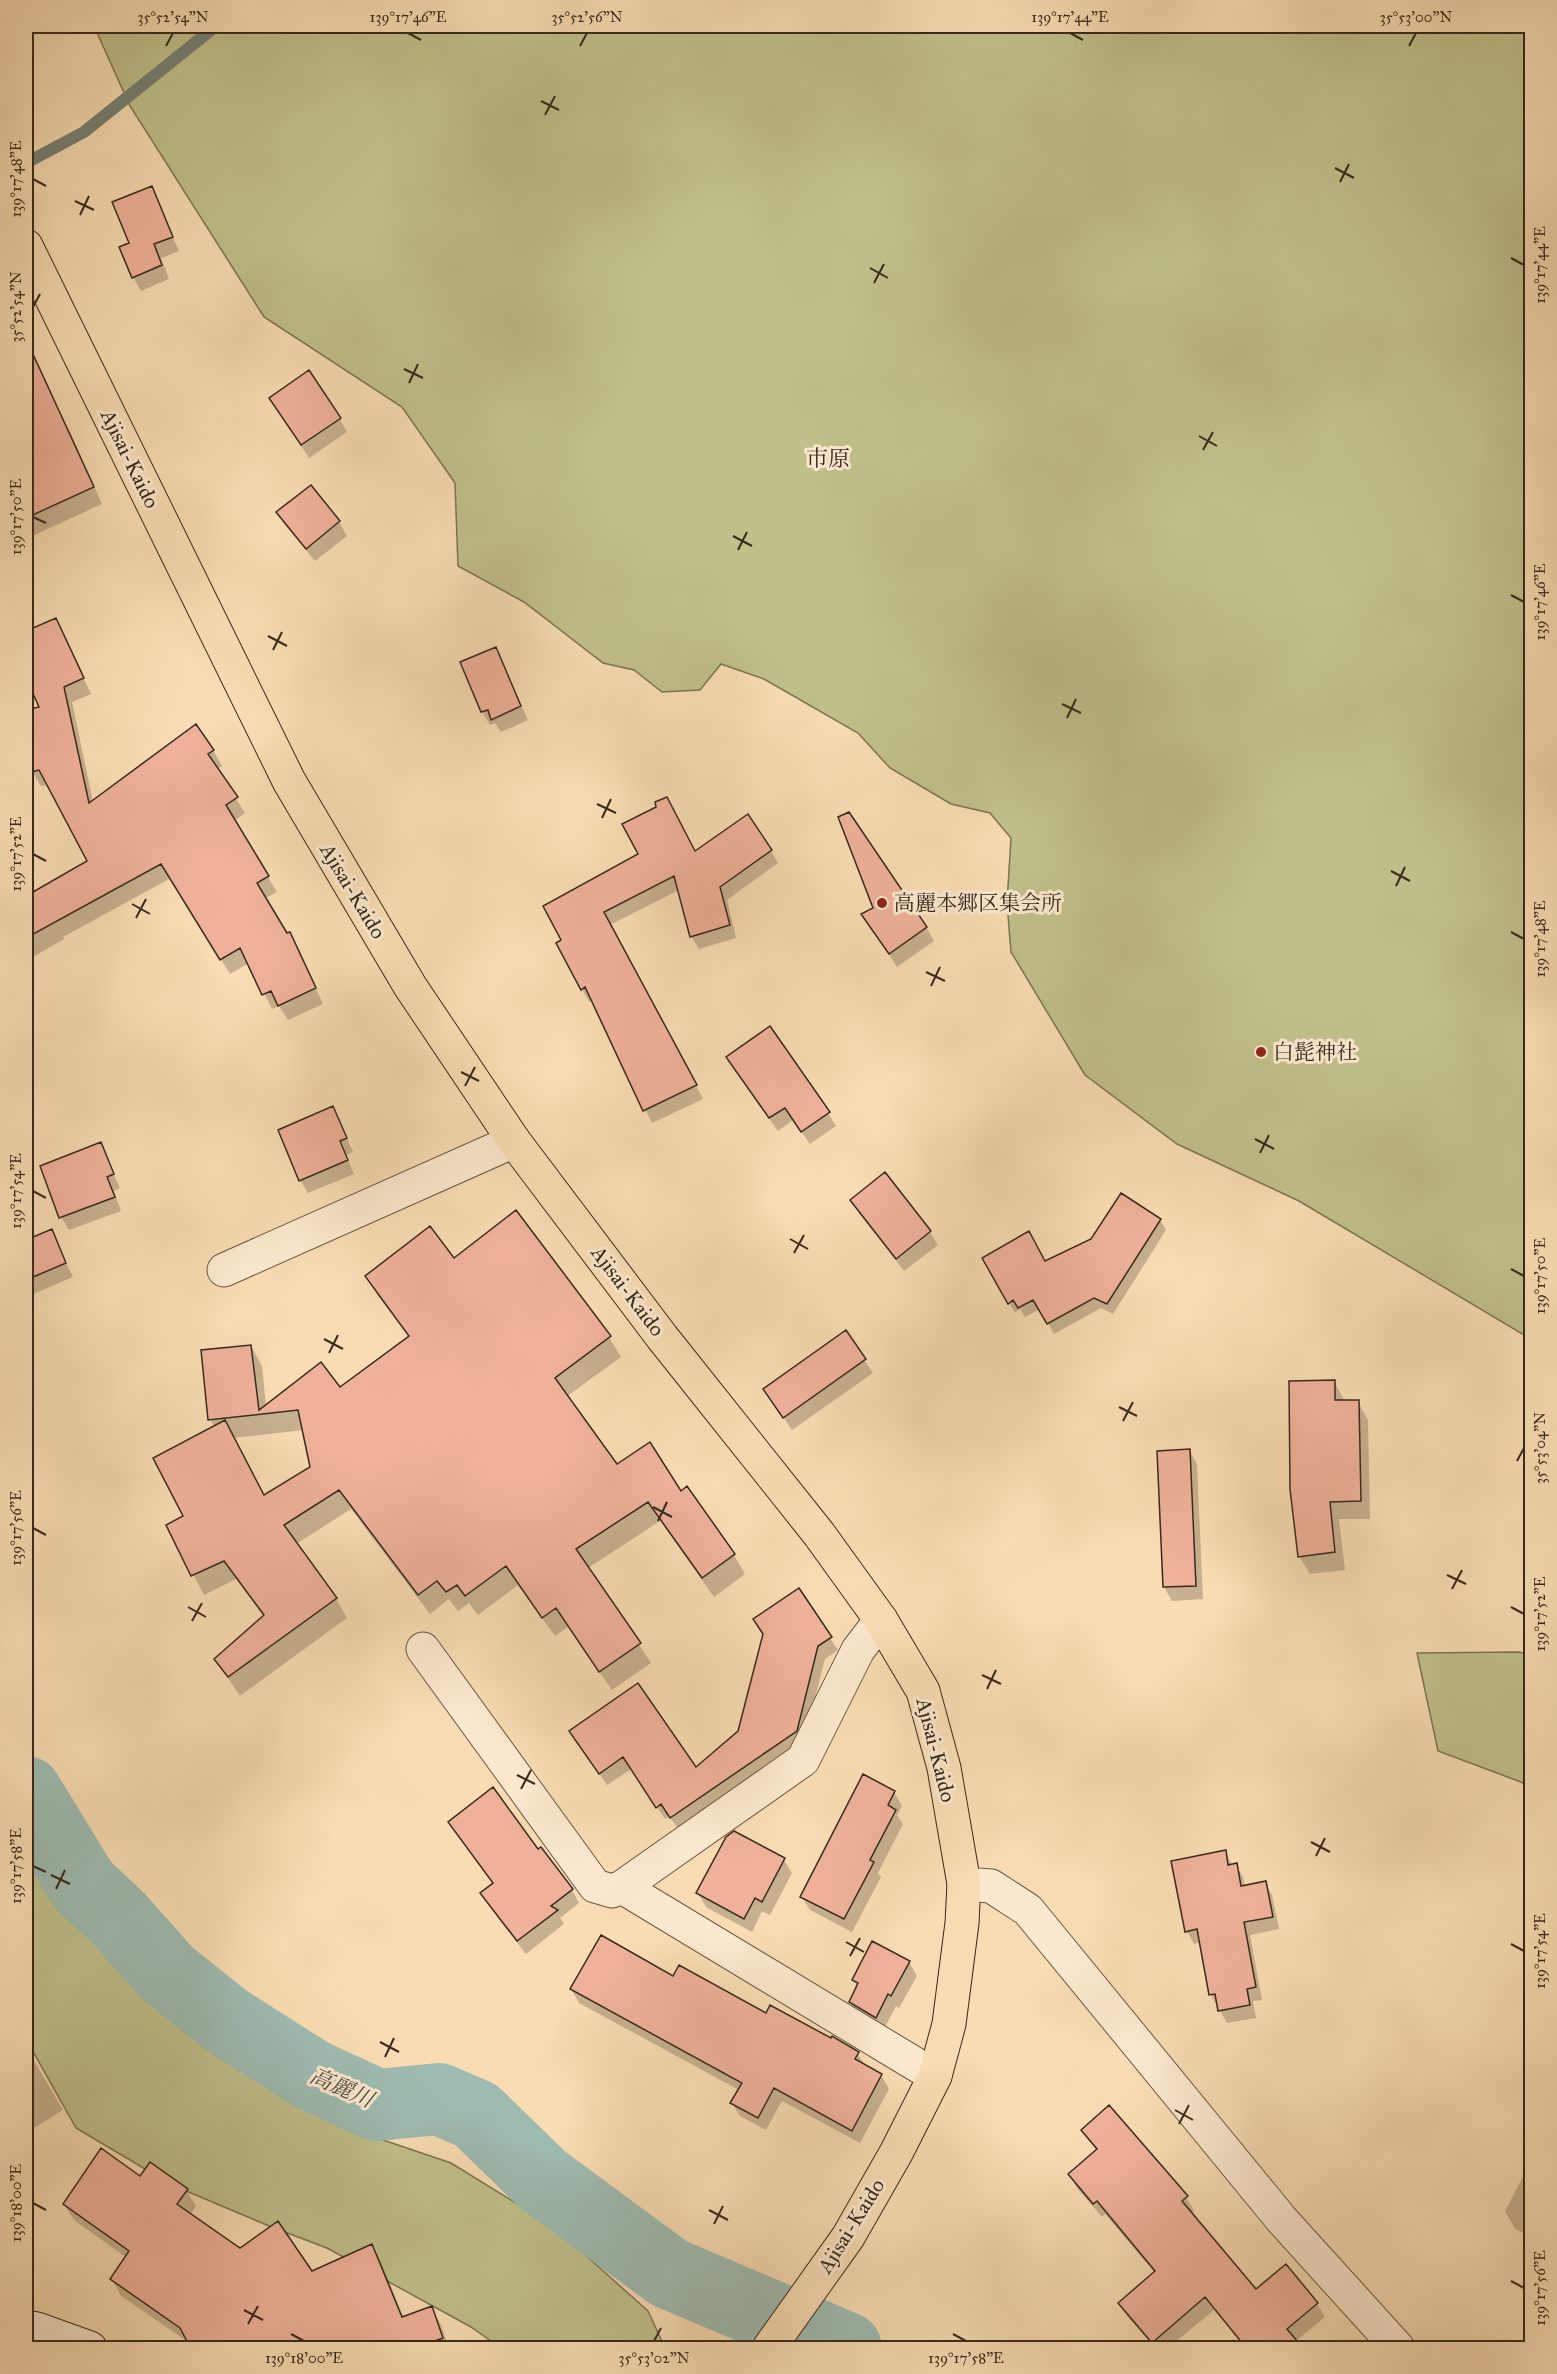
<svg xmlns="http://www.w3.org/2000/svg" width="1557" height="2374" font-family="'IM FELL Great Primer','Noto Serif JP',serif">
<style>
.green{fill:#c0c08b;stroke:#7c7454;stroke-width:1.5}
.shadow{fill:#0003;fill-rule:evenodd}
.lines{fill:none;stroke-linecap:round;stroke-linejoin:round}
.stream{stroke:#758175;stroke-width:12}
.river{stroke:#9ebbb1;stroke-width:72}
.building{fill:#efb19a;stroke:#37291c;stroke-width:1.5}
.street-casing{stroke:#685642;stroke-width:35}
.secondary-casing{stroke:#37291c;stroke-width:35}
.highway-casing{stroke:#37291c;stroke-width:35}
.street{stroke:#fbe8ce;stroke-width:33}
.secondary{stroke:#fbe8ce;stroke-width:33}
.highway{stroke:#f9dcb3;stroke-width:33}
.ticks{fill:none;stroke:#37291c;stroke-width:2}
.poi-dot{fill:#8f2418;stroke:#fbe8ce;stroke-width:2}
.labels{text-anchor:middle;stroke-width:6;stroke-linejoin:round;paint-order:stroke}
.street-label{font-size:21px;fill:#37291c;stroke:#fbe8ce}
.poi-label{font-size:21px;fill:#37291c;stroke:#fbe8ce;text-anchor:start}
.neighbourhood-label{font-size:22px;fill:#37291c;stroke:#fbe8ce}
.water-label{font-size:22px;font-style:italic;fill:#514e41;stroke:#fbe8ce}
.neatline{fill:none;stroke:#37291c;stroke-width:2}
.ticks-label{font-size:15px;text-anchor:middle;fill:#37291c}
</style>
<rect width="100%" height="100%" fill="#f9dcb3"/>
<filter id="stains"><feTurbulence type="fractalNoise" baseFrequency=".00333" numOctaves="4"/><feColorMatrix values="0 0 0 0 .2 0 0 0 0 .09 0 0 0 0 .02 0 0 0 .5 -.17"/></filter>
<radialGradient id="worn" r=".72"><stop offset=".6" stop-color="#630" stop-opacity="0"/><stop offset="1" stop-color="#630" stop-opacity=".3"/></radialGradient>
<path class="green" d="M 94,26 L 1531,26 L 1531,1339 L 1299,1201 L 1177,1144 L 1085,1075 L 1011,952 L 1007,903 L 1011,838 L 990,813 L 951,804 L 890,768 L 858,733 L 764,679 L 721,664 L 700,690 L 662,692 L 634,670 L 603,663 L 524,602 L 458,566 L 455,483 L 402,407 L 264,317 L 130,106 Z
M 1519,1652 L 1531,1655 L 1531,1789 L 1521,1782 L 1438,1751 L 1417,1653 Z
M 26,1861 L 53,1880 L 95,1916 L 140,1974 L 187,2025 L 229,2060 L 330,2122 L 451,2163 L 553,2226 L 648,2311 L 665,2348 L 501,2348 L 471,2327 L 327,2248 L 274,2228 L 172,2185 L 76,2128 L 26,2039 Z"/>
<path class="shadow" d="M 151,187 L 179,251 L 161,258 L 169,279 L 141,291 L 133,277 L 131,244 Z
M 39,374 L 71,434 L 102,504 L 26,539 L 26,380 Z
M 279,412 L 340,419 L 347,432 L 309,458 Z
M 311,487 L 339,522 L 347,536 L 315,561 L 286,526 L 278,513 Z
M 56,620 L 91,694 L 72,702 L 93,802 L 213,750 L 222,766 L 217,769 L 245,813 L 234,821 L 277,892 L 264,899 L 286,935 L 290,934 L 298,949 L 323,1004 L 288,1020 L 279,1006 L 272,1009 L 249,963 L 230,974 L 171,878 L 63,937 L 64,939 L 26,961 L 26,898 L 89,861 L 48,785 L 41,786 L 32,771 L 26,739 L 26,712 L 41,708 L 26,674 L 26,633 Z
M 495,649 L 528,720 L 501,732 L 495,723 L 490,725 L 482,712 L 462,663 Z
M 771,851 L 778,863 L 727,900 L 736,938 L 699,949 L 691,936 L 679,890 L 610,925 L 703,1099 L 652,1123 L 592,1000 L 589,1002 L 582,989 L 563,940 L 545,906 L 695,853 Z
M 871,927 L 926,927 L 934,941 L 897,967 Z
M 736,1071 L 828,1113 L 836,1126 L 810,1144 L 793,1120 L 778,1131 Z
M 333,1108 L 353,1152 L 346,1155 L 354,1174 L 308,1193 L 300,1180 Z
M 100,1144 L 120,1188 L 114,1191 L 121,1211 L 69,1230 L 61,1217 Z
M 885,1174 L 930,1232 L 938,1245 L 904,1271 L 860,1214 L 852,1200 Z
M 1160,1220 L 1166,1230 L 1113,1314 L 1101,1308 L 1054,1334 L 1040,1309 L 1025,1317 L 1020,1309 L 1015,1313 L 984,1259 L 1045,1262 Z
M 51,1231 L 73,1277 L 26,1297 L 26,1241 Z
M 453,1260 L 609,1337 L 621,1357 L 566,1397 L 616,1466 L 681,1493 L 687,1489 L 734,1555 L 745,1574 L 714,1597 L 660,1521 L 588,1568 L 651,1663 L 612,1690 L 568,1627 L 555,1636 L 518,1585 L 478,1615 L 469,1603 L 458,1611 L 449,1599 L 430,1614 L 351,1509 L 296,1544 L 336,1599 L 347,1618 L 240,1696 L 215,1659 L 264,1617 L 236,1579 L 204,1595 L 168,1525 L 185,1517 L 215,1428 L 210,1419 L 251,1346 L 262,1366 L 266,1406 L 340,1389 L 409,1337 L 378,1296 L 367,1276 ZM 304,1430 L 312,1467 L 264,1497 L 233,1438 Z
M 845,1332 L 873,1373 L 792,1430 L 765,1390 Z
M 1334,1381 L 1345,1402 L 1358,1402 L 1368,1420 L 1370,1519 L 1339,1519 L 1345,1570 L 1310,1574 L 1299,1556 Z
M 1189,1450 L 1197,1464 L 1203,1599 L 1172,1601 L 1164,1587 L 1158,1452 Z
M 798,1590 L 838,1650 L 825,1659 L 803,1744 L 679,1830 L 669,1816 L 665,1819 L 631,1769 L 607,1785 L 579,1744 L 696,1769 L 739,1732 Z
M 894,1792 L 902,1806 L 897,1815 L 903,1824 L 878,1873 L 881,1877 L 852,1932 L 810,1910 L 802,1897 Z
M 450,1822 L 537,1851 L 572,1890 L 579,1903 L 560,1918 L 564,1924 L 526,1954 L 490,1907 L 482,1893 L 494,1884 Z
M 734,1833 L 784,1860 L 792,1873 L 770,1915 L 762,1911 L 752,1932 L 706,1907 L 698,1893 Z
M 1225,1851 L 1232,1865 L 1236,1865 L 1243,1877 L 1245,1887 L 1265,1882 L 1272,1895 L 1279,1929 L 1250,1935 L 1262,2000 L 1253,2001 L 1256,2018 L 1227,2023 L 1211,1995 L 1201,1942 L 1194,1944 L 1187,1931 Z
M 909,1962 L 917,1976 L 899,2008 L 896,2006 L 883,2031 L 858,2016 L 850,2002 L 858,1987 L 854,1980 Z
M 674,1978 L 831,2040 L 857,2053 L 865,2066 L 881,2075 L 889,2089 L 860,2143 L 782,2101 L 766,2130 L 740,2116 L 732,2103 L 739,2090 L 579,2003 L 571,1989 Z
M 26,2047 L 63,2110 L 26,2133 Z
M 1083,2130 L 1186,2197 L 1194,2211 L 1191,2213 L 1256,2291 L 1317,2304 L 1325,2317 L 1296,2341 L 1302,2348 L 1246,2348 L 1214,2310 L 1168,2348 L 1155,2348 L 1128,2317 L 1120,2303 L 1155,2273 L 1105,2214 L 1102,2217 L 1077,2188 L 1070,2174 L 1097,2151 Z
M 1532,2159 L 1532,2237 L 1515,2229 L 1505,2211 Z
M 140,2178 L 186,2190 L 196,2206 L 190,2215 L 240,2250 L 312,2273 L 371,2246 L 381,2262 L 404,2318 L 431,2308 L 441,2325 L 449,2348 L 191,2344 L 121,2296 L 112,2279 L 127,2258 L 74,2220 L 64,2204 Z"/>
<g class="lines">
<path class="stream" d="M 26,163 L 84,132 L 216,26"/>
<path class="river" d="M 26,1792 L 83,1885 L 119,1919 L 167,1973 L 227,2021 L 312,2075 L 377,2105 L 439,2099 L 476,2115 L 543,2180 L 669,2273 L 846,2348"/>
</g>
<path class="building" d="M 152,186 L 173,237 L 154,244 L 162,265 L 132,278 L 119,247 L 129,243 L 112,202 Z
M 26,339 L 94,487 L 26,518 Z
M 309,370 L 341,418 L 301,445 L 269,398 Z
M 311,485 L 340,521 L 306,549 L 276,512 Z
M 56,618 L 84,678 L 64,687 L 89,803 L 196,724 L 214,750 L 208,754 L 238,797 L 226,805 L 269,876 L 257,883 L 287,933 L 290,932 L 316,988 L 278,1006 L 271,991 L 262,995 L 240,948 L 220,960 L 161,864 L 26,938 L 26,896 L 87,861 L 39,770 L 31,772 L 26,746 L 26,710 L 39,707 L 26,678 L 26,631 Z
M 496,647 L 521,706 L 491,720 L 488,710 L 481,712 L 460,662 Z
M 667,797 L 695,851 L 748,814 L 772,850 L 720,887 L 730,925 L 690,937 L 674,876 L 604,912 L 697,1085 L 643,1111 L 585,987 L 581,990 L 556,943 L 561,940 L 543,906 L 638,854 L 622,824 L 656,807 L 655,802 Z
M 849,812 L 927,927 L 889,954 L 861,914 L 873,908 L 838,817 Z
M 770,1026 L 830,1112 L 801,1132 L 785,1108 L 769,1118 L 726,1057 Z
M 333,1106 L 347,1138 L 340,1141 L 348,1160 L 299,1181 L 278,1130 Z
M 101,1142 L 114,1174 L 107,1177 L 115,1197 L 59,1218 L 40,1166 Z
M 885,1172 L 931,1231 L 896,1259 L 850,1200 Z
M 1121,1193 L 1161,1219 L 1107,1304 L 1094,1298 L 1047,1324 L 1033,1300 L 1018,1308 L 1013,1300 L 1008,1304 L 982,1258 L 1029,1231 L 1045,1261 L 1091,1239 Z
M 516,1210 L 611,1336 L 555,1378 L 617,1464 L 650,1442 L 681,1491 L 687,1486 L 735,1554 L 702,1578 L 648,1502 L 576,1549 L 641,1643 L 599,1672 L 556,1608 L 542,1618 L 506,1566 L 465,1596 L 457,1585 L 446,1592 L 437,1581 L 418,1595 L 339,1490 L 284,1525 L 337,1598 L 228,1677 L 214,1659 L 264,1615 L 224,1561 L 191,1576 L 166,1525 L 183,1516 L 153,1458 L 225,1420 L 264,1495 L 310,1467 L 298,1410 L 208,1420 L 201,1350 L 251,1345 L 259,1410 L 321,1362 L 340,1387 L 409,1336 L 365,1276 L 430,1226 L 454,1258 Z
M 52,1229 L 66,1263 L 26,1280 L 26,1240 Z
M 846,1330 L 866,1359 L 783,1418 L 763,1389 Z
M 1335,1380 L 1335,1400 L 1359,1400 L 1361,1501 L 1330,1502 L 1335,1552 L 1298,1557 L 1290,1489 L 1289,1381 Z
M 1190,1449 L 1196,1586 L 1163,1587 L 1157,1451 Z
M 799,1588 L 832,1637 L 818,1646 L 797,1731 L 670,1818 L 661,1804 L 656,1808 L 623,1757 L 599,1774 L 569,1731 L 638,1683 L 696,1767 L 738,1731 L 763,1634 L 753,1619 Z
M 863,1774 L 895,1791 L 888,1805 L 896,1810 L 870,1860 L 874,1862 L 844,1919 L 800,1897 Z
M 493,1787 L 538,1849 L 541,1847 L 573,1889 L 551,1906 L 558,1910 L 517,1941 L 480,1893 L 493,1883 L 448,1822 Z
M 734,1831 L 785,1858 L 762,1902 L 755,1898 L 744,1919 L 696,1893 L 726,1837 Z
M 1226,1850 L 1228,1865 L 1237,1863 L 1241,1886 L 1266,1881 L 1273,1917 L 1244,1922 L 1256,1987 L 1247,1989 L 1250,2005 L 1218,2011 L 1215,1994 L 1209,1995 L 1197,1929 L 1185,1932 L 1171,1861 Z
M 601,1935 L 673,1976 L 679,1965 L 766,2013 L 770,2005 L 831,2038 L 832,2036 L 859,2052 L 855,2059 L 882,2074 L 852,2131 L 774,2088 L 758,2118 L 730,2103 L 742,2083 L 570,1989 Z
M 872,1941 L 910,1961 L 891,1996 L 888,1994 L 876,2018 L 849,2002 L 858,1983 L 852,1980 Z
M 1109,2105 L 1188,2196 L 1182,2201 L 1256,2289 L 1286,2264 L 1318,2303 L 1287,2329 L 1304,2349 L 1247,2349 L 1205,2297 L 1152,2343 L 1118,2303 L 1155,2271 L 1097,2201 L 1093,2204 L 1068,2174 L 1097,2149 L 1081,2130 Z
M 101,2148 L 140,2176 L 150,2162 L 188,2189 L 177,2204 L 240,2248 L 278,2221 L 312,2271 L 372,2244 L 402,2317 L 432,2306 L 443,2338 L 435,2341 L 437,2349 L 191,2349 L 180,2328 L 110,2279 L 129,2251 L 63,2204 Z"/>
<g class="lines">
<defs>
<path id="street" d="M 224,1270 L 514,1141
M 423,1649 L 595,1886 L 612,1891 L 622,1887 L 803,1760 L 858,1650 L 881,1620
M 964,1884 L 991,1886 L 1028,1910 L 1282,2220 L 1398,2348
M 622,1887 L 935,2076"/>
<path id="secondary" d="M 26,2327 L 37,2329 L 90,2348"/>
<path id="highway" d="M 26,246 L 289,781 L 410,986 L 514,1141 L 662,1337 L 819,1534 L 881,1620 L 923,1691 L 944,1768 L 964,1884 L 962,1923 L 949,2024 L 935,2076 L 896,2153 L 848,2237 L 769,2348"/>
</defs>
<use href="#street" class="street-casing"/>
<use href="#secondary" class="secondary-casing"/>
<use href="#highway" class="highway-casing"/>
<use href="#street" class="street"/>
<use href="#secondary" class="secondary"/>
<use href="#highway" class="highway"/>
</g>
<path class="ticks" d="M 408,33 L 421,40M 1070,33 L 1083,40M 166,46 L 173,33M 580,46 L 587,33M 1409,46 L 1416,33M 541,101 L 559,110M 545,115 L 555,96M 1335,168 L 1354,178M 33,179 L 46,186M 1340,182 L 1349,164M 75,201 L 94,210M 80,215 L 89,196M 1511,258 L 1524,265M 870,268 L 888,278M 874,283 L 884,264M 33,307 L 40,294M 404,369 L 423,378M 409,383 L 418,364M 1199,436 L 1217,446M 1203,450 L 1213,432M 33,517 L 46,523M 733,536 L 752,546M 738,550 L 747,532M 1511,595 L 1524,602M 268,636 L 287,646M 273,650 L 282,632M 1062,704 L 1081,713M 1067,718 L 1076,699M 597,804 L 616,813M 602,818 L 611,799M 33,854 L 46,861M 1391,871 L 1410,881M 1396,886 L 1405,867M 132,904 L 150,914M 136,918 L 146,899M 1511,932 L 1524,939M 926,972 L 945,981M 931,986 L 940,967M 461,1072 L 479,1081M 465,1086 L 475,1067M 1255,1139 L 1274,1149M 1260,1153 L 1269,1135M 33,1191 L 46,1198M 790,1239 L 808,1249M 794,1253 L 804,1235M 1511,1269 L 1524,1276M 324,1339 L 343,1349M 329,1353 L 338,1335M 1119,1407 L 1137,1416M 1123,1421 L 1133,1402M 1517,1461 L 1524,1448M 653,1507 L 672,1517M 658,1521 L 667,1502M 33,1528 L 46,1535M 1447,1575 L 1466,1584M 1452,1589 L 1462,1570M 188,1607 L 206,1617M 1511,1607 L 1524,1614M 192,1621 L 202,1603M 982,1675 L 1001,1684M 987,1689 L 996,1670M 517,1775 L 535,1784M 521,1789 L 531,1770M 1311,1842 L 1330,1852M 1316,1856 L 1325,1838M 33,1866 L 46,1872M 51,1875 L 70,1884M 56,1889 L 65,1870M 846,1942 L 864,1952M 1511,1944 L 1524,1951M 850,1956 L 860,1938M 380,2042 L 399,2052M 385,2057 L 394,2038M 1175,2110 L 1193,2120M 1179,2124 L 1189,2105M 33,2203 L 46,2210M 709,2210 L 728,2220M 714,2224 L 723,2206M 1511,2281 L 1524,2288M 244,2310 L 263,2320M 248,2324 L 258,2306M 291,2334 L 304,2341M 953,2334 L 966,2341M 654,2341 L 661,2328"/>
<g class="poi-dot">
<circle cx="882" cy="903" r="6"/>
<circle cx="1261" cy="1052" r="6"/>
</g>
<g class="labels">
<g class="street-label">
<text transform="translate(130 459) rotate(64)" y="7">Ajisai-Kaido</text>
<text transform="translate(353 891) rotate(59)" y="7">Ajisai-Kaido</text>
<text transform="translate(628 1291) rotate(53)" y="7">Ajisai-Kaido</text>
<text transform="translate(936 1750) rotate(76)" y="7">Ajisai-Kaido</text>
<text transform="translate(851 2226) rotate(-58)" y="7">Ajisai-Kaido</text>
</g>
<g class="poi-label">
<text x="894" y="910">高麗本郷区集会所</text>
<text x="1273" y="1059">白髭神社</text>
</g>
<g class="neighbourhood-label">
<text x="828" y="466">市原</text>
</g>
<g class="water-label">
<text transform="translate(342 2087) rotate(24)" y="8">高麗川</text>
</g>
</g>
<rect width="1557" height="2374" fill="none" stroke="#f9dcb3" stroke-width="66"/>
<rect x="33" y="33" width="1491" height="2308" class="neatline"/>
<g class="ticks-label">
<text x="173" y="22">35°52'54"N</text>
<text x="408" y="22">139°17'46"E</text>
<text x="587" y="22">35°52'56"N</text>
<text x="1070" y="22">139°17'44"E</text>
<text x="1416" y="22">35°53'00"N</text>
<text transform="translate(16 179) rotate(-90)" y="5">139°17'48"E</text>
<text transform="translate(1540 265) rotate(-90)" y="5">139°17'44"E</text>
<text transform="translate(16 307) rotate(-90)" y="5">35°52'54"N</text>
<text transform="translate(16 517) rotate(-90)" y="5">139°17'50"E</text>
<text transform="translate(1540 602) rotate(-90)" y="5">139°17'46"E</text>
<text transform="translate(16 854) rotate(-90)" y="5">139°17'52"E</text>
<text transform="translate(1540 939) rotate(-90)" y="5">139°17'48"E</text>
<text transform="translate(16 1191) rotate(-90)" y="5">139°17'54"E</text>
<text transform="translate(1540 1276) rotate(-90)" y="5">139°17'50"E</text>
<text transform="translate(1540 1448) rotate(-90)" y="5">35°53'04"N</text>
<text transform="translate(16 1528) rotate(-90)" y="5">139°17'56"E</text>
<text transform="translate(1540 1614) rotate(-90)" y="5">139°17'52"E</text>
<text transform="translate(16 1866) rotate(-90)" y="5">139°17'58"E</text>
<text transform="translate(1540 1951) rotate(-90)" y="5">139°17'54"E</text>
<text transform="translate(16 2203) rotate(-90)" y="5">139°18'00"E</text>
<text transform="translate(1540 2288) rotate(-90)" y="5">139°17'56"E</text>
<text x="304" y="2363">139°18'00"E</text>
<text x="654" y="2363">35°53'02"N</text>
<text x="966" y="2363">139°17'58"E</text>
</g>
<rect width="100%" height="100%" filter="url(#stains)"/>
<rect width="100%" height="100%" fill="url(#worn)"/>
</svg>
